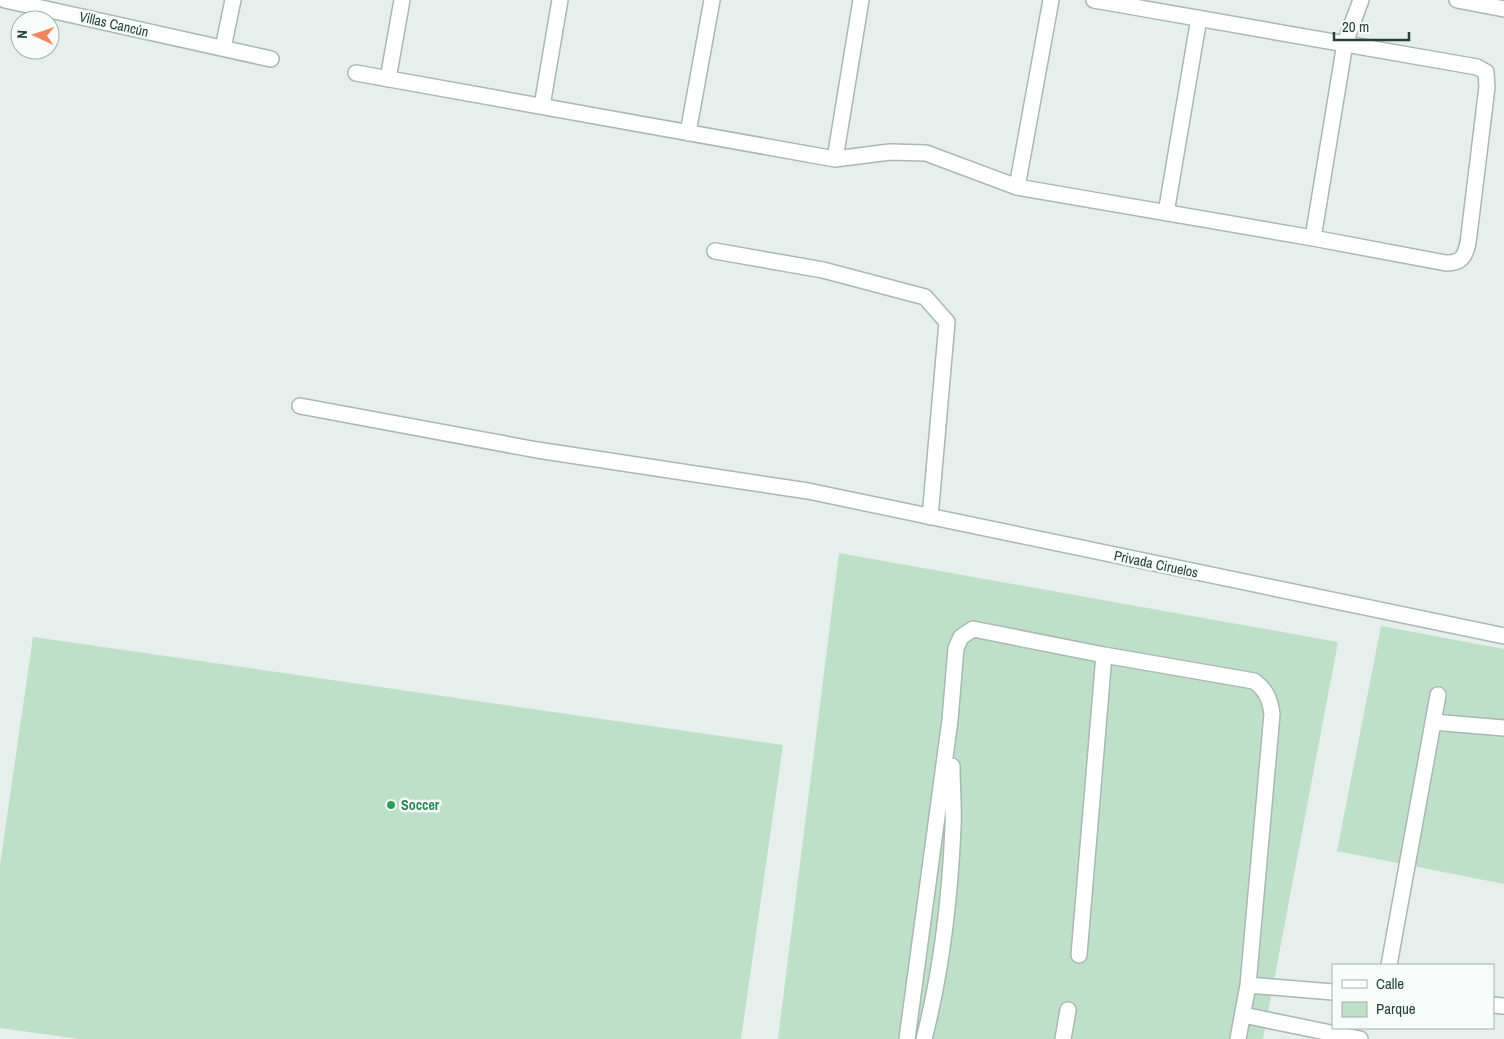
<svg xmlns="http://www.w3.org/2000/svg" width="1504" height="1039" font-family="'Archivo Narrow',sans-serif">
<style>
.green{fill:#bfe0c8}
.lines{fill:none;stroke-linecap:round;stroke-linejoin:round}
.minor-casing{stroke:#a8b8b2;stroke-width:18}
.minor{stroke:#fff;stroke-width:15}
.leisure-dot{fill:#2e9e5b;stroke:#f7fbf9;stroke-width:2}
.labels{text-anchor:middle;stroke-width:5;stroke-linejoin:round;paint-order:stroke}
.street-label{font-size:14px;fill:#24423a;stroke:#f7fbf9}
.leisure-label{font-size:14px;font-weight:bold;fill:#27864d;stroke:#f7fbf9;text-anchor:start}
</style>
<rect width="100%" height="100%" fill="#e6efeb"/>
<path class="green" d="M 839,553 L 1338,642 L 1263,1039 L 778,1039 Z
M 1381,626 L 1504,649 L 1504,884 L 1337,851 Z
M 33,637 L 783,745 L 741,1039 L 79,1039 L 0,1028 L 0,865 Z"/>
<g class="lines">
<defs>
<path id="minor" d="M 5,0 L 271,59
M 1457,0 L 1504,9
M 223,48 L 233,0
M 356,73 L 835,159 L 890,152 L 926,153 L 1017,187 L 1313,238 L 1446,263 C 1461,263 1465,257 1468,243 L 1487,87 L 1486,72 L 1477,67 L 1094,0
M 388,79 L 402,0
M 542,106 L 560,0
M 688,133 L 712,0
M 835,159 L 861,0
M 1017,187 L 1051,0
M 1166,213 L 1199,18
M 1313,238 L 1345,43 L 1361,0
M 715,251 L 823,270 L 925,297 L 947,322 L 930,517
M 300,406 L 537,450 L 808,491 L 1504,636
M 1433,722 L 1504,728
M 1079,955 L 1104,655
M 1389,965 L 1438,695
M 1248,985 L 1333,992
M 1493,1005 L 1504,1006
M 1243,1015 L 1360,1039
M 907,1039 L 950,720 L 956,648 L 961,637 L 973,629 L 1104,655 L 1254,681 C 1266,690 1270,699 1272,714 L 1248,985 L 1238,1039
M 924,1039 C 942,969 950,899 953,827 C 954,807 952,786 952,766
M 1063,1039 L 1068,1010"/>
</defs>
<use href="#minor" class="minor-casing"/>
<use href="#minor" class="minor"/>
</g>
<circle class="leisure-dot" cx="391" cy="805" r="5"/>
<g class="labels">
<g class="street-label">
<text transform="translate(114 24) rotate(13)" y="5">Villas Cancún</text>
<text transform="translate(1156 564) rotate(12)" y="5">Privada Ciruelos</text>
</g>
<g class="leisure-label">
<text x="401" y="810">Soccer</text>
</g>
</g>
<rect x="1332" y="964" width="162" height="65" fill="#f7fbf9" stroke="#a3b1ad"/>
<rect x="1342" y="980" width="25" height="8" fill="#ffffff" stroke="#a3b1ad"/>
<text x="1376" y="989" font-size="15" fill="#24423a">Calle</text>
<rect x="1342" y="1002" width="25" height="15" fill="#bfe0c8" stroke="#a3b1ad"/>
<text x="1376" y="1014" font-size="15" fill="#24423a">Parque</text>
<g transform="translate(35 35) rotate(273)"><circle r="24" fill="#f7fbf9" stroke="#a3b1ad"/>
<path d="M0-4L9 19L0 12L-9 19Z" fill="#f4845f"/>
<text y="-8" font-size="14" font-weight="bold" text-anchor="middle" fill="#24423a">N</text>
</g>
<path d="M1334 32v8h75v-8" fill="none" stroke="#24423a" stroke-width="2.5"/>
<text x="1342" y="32" font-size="15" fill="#24423a" stroke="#f7fbf9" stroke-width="4" paint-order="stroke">20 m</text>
</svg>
